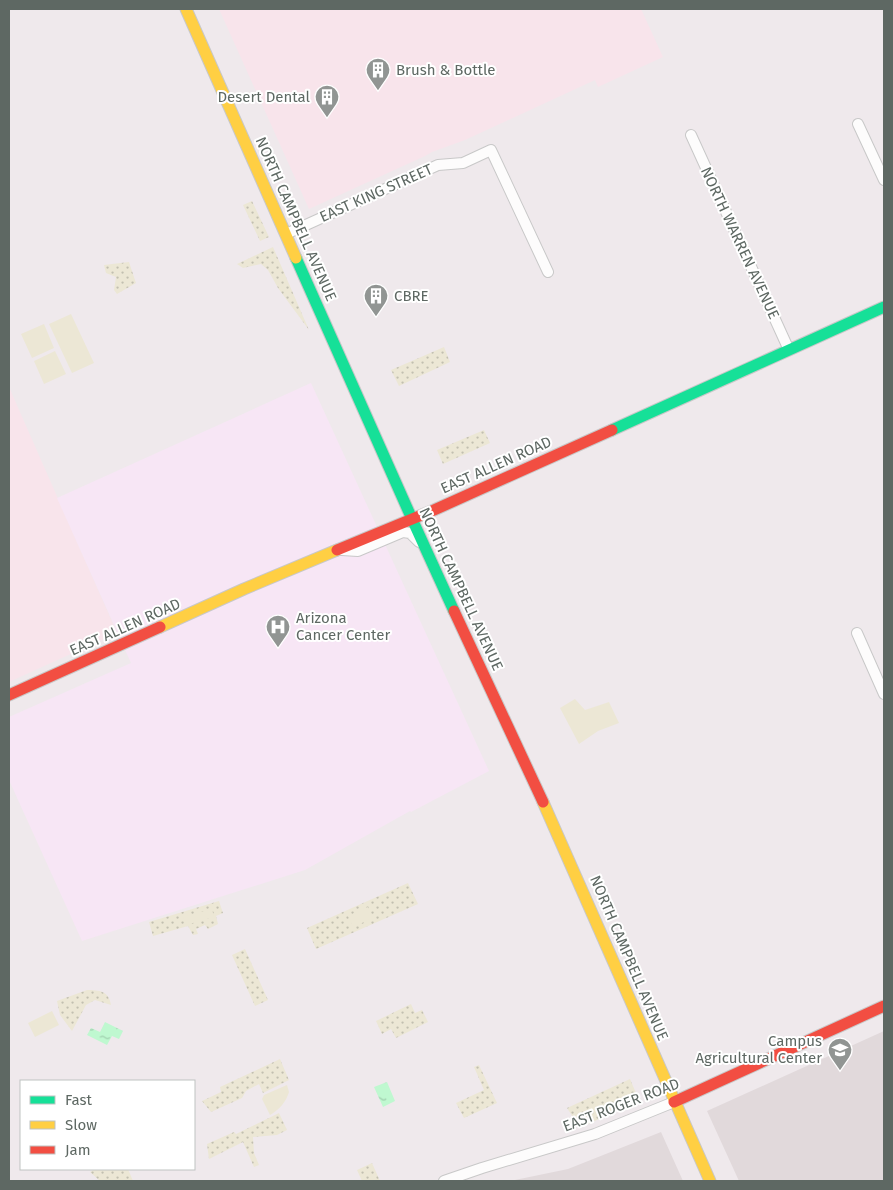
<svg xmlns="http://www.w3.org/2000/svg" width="893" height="1190" font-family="'Fira Sans',sans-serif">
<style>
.commercial{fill:#f8e4eb}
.education{fill:#e1d9db}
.medical{fill:#f7e6f5}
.grass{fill:url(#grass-dots)}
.park{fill:#ece7d5}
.water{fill:url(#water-ripples)}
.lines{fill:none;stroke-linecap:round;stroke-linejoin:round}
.street-casing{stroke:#c8c8c8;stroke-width:12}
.fast-casing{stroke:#c8c8c8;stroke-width:13}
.slow-casing{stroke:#c8c8c8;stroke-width:13}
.jam-casing{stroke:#c8c8c8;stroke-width:13}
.street{stroke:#fdfcfc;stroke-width:10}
.fast{stroke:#16e098;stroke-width:11}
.slow{stroke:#ffcf43;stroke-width:11}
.jam{stroke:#f24e42;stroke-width:11}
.labels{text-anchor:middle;stroke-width:4;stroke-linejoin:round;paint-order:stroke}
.poi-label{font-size:15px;fill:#5e6863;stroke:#fff;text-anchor:start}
.street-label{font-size:15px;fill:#5e6863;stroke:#fff}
</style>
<defs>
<pattern id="grass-dots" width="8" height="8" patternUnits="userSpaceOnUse" patternTransform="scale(1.25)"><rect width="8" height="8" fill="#ece7d5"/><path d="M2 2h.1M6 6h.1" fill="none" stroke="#c2bfb0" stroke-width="1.8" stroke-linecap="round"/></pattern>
<pattern id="water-ripples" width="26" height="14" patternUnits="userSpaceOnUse" patternTransform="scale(1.25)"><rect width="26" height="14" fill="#bff8d0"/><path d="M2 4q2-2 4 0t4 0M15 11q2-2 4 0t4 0" fill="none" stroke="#9ecdac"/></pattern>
</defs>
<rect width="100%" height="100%" fill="#efe9ec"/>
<path class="commercial" d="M 219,9 L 641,9 L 663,57 L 598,87 L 595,80 L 465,140 L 432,152 L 425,156 L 309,209 Z
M 9,387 L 117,633 L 9,682 Z"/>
<path class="education" d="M 884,1031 L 884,1181 L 739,1181 L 707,1111 Z
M 661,1132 L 683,1181 L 510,1181 L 568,1169 Z"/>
<path class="medical" d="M 311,383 L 489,771 L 411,812 L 410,811 L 305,870 L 82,941 L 9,780 L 9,717 L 131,663 L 57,498 Z"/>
<path class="grass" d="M 252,201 L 269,237 L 260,241 L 243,205 Z
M 273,247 L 309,330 L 278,288 L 268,270 L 261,264 L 243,268 L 237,264 Z
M 129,262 L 136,283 L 117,294 L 114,290 L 116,277 L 106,273 L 104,265 Z
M 444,347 L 450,362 L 399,386 L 391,370 Z
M 484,430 L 490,443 L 443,464 L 437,450 Z
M 408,883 L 418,904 L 316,949 L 307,928 Z
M 219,901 L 223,913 L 216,916 L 218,924 L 208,929 L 205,925 L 196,929 L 198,934 L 193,935 L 188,926 L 153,936 L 149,922 Z
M 245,949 L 268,1000 L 255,1006 L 232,955 Z
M 87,990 C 99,990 109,991 111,1005 L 95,1000 L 86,1005 L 72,1031 L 60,1015 L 57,1001 Z
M 411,1004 L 415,1013 L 422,1010 L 428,1022 L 396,1038 L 391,1029 L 382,1034 L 376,1021 Z
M 280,1059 L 289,1080 L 263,1093 L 259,1084 L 246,1091 L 242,1098 L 211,1112 L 202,1101 L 221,1092 L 220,1087 Z
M 479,1065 L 497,1103 L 464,1118 L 456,1103 L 484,1090 L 474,1067 Z
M 630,1079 L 639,1100 L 580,1128 L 567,1108 Z
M 279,1113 L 287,1130 L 277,1135 L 253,1137 L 254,1153 L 259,1165 L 254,1167 L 243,1142 L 209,1159 L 207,1144 L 234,1132 L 236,1134 Z
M 372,1163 L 380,1181 L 362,1181 L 357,1170 Z
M 95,1169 L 128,1169 L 133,1181 L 100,1181 L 90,1172 Z"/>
<path class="park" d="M 71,314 L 94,363 L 72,373 L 49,324 Z
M 44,324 L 54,348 L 32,358 L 21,334 Z
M 55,351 L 66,374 L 44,384 L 34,361 Z
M 575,699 L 585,710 L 609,702 L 619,723 L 598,731 L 579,744 L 560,708 Z
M 368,907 L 373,918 L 353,927 L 348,916 Z
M 212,909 L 214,917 L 186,925 L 183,917 Z
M 52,1011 L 59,1025 L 35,1037 L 28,1023 Z
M 287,1085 L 289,1092 C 286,1102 280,1109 270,1115 L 262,1099 L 264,1095 Z"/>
<path class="water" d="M 105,1022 L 123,1031 L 119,1039 L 112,1036 L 107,1045 L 87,1035 L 91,1028 L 100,1032 Z
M 387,1082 L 395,1101 L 383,1107 L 374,1087 Z"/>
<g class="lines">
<defs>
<path id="street" d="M 858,124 L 884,180
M 691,135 L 789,350
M 286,234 L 438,165 L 463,163 L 491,150 L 548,272
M 342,550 L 358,551 L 403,532 L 410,533 L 419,542
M 857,633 L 884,694
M 444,1181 L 482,1168 L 595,1134 L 674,1102"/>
<path id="fast" d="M 296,258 L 412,519 L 454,611
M 612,430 L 884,307"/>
<path id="slow" d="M 186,9 L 296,258
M 160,627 L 244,589 L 337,550
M 543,802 L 710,1181"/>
<path id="jam" d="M 337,550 L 434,510 L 612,430
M 454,611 L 543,802
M 9,695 L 160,627
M 674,1102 L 884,1006"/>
</defs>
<use href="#street" class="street-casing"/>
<use href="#fast" class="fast-casing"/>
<use href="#slow" class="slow-casing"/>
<use href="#jam" class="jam-casing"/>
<use href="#street" class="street"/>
<use href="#fast" class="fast"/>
<use href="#slow" class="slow"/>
<use href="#jam" class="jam"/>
</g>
<defs>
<symbol id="building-pin" viewBox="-11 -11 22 30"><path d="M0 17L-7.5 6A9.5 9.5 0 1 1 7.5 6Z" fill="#919593" stroke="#fff"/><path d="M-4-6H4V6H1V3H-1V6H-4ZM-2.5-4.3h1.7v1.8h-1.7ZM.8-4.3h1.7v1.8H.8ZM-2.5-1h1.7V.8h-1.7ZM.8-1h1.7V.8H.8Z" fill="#fff"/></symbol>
<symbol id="hospital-pin" viewBox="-11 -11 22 30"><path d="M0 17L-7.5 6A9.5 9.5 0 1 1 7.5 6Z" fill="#919593" stroke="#fff"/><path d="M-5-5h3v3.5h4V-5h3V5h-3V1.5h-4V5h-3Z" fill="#fff"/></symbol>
<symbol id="university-pin" viewBox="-11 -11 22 30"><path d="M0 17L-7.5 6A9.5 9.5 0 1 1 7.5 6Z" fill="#919593" stroke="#fff"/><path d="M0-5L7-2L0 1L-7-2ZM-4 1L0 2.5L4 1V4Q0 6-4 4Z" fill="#fff"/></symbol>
</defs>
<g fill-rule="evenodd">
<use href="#building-pin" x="364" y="56" width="28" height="38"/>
<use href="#building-pin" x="313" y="83" width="28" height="38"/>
<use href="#building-pin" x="362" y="282" width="28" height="38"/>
<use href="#hospital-pin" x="264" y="613" width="28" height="38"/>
<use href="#university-pin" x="826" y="1036" width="28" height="38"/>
</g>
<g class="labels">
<g class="poi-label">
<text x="396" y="75">Brush &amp; Bottle</text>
<text x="310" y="102" text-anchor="end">Desert Dental</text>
<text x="394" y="301">CBRE</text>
<text x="296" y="623">Arizona<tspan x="296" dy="17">Cancer Center</tspan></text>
<text x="822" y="1046" text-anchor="end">Campus<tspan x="822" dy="17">Agricultural Center</tspan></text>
</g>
<g class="street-label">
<text transform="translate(376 193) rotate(-24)" y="5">EAST KING STREET</text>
<text transform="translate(296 219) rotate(66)" y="5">NORTH CAMPBELL AVENUE</text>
<text transform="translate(740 243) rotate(65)" y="5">NORTH WARREN AVENUE</text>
<text transform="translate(496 465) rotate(-24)" y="5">EAST ALLEN ROAD</text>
<text transform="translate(461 589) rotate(65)" y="5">NORTH CAMPBELL AVENUE</text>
<text transform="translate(125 627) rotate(-24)" y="5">EAST ALLEN ROAD</text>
<text transform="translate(629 958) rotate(67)" y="5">NORTH CAMPBELL AVENUE</text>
<text transform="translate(621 1105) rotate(-21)" y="5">EAST ROGER ROAD</text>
</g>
</g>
<rect width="893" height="1190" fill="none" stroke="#5e6863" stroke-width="20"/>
<rect x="20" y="1080" width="175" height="90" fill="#ffffff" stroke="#bfc3c1"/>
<rect x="30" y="1096" width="25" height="8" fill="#16e098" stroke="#bfc3c1"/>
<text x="65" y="1105" font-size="15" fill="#5e6863">Fast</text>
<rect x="30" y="1121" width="25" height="8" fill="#ffcf43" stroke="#bfc3c1"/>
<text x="65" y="1130" font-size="15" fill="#5e6863">Slow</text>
<rect x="30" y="1146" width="25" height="8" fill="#f24e42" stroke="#bfc3c1"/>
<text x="65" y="1155" font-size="15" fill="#5e6863">Jam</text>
</svg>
